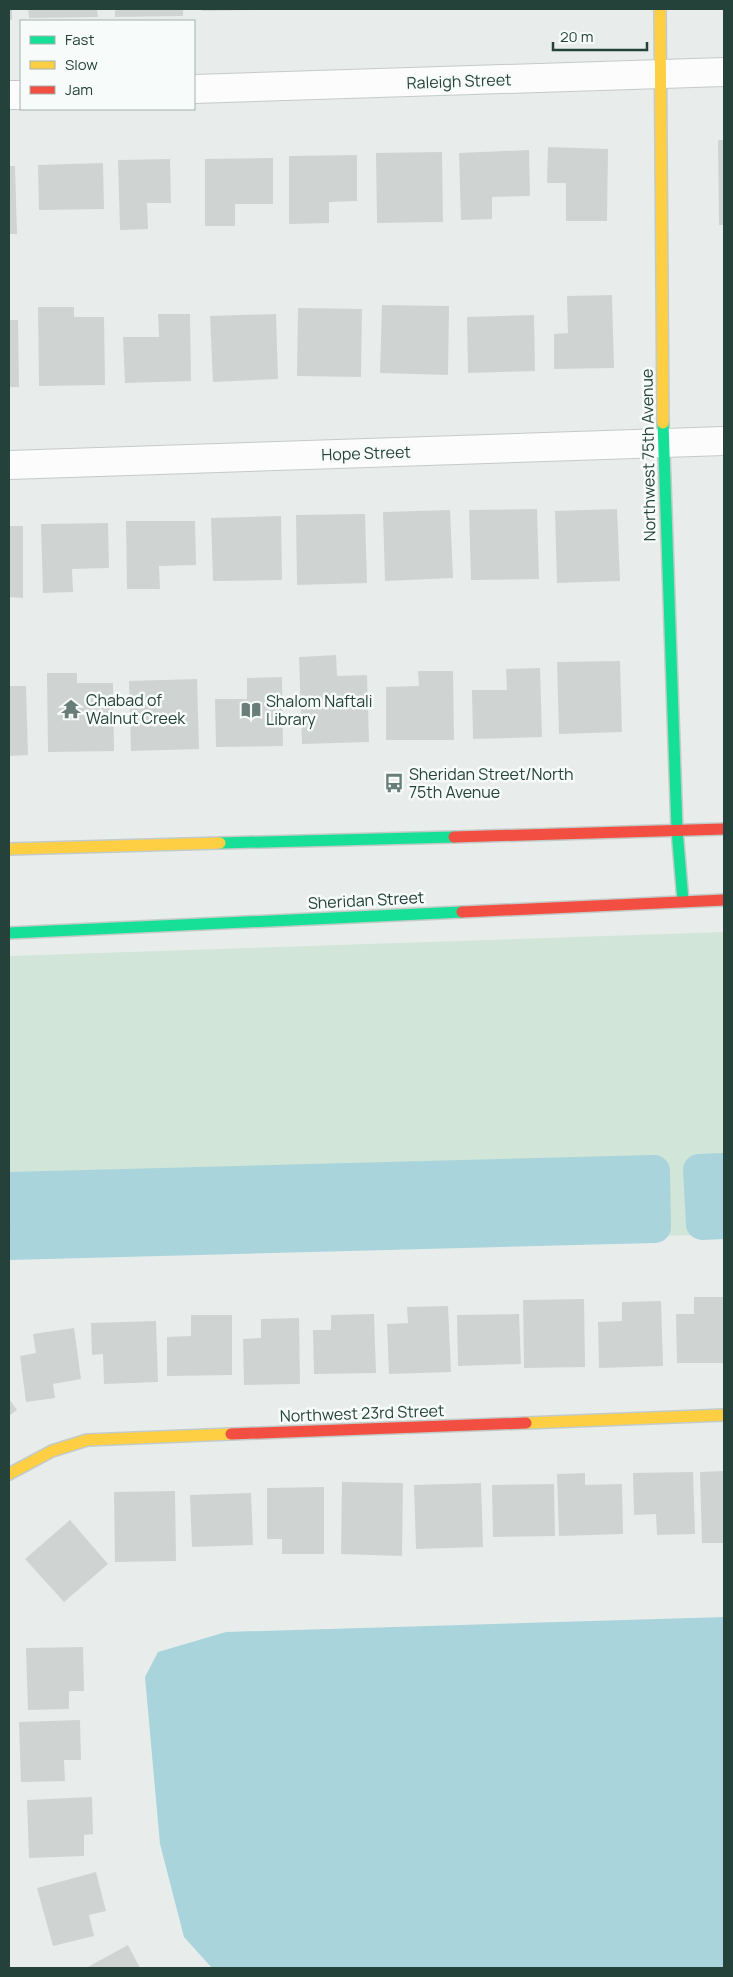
<svg xmlns="http://www.w3.org/2000/svg" width="733" height="1977" font-family="Manrope,sans-serif">
<style>
.green{fill:#d1e6d8}
.water{fill:#a9d4db}
.lines{fill:none;stroke-linecap:round;stroke-linejoin:round}
.canal{stroke:#a9d4db;stroke-width:32}
.building{fill:#cfd4d2}
.street-casing{stroke:#c5cac8;stroke-width:30}
.fast-casing{stroke:#c3cbc8;stroke-width:14}
.slow-casing{stroke:#c3cbc8;stroke-width:14}
.jam-casing{stroke:#c3cbc8;stroke-width:14}
.street{stroke:#fcfcfc;stroke-width:28}
.fast{stroke:#16e098;stroke-width:11}
.slow{stroke:#ffcf43;stroke-width:11}
.jam{stroke:#f24e42;stroke-width:11}
.labels{text-anchor:middle;stroke-width:5;stroke-linejoin:round;paint-order:stroke}
.street-label{font-size:16px;fill:#24423a;stroke:#f7fbf9}
.poi-label{font-size:16px;fill:#24423a;stroke:#f7fbf9;text-anchor:start}
</style>
<rect width="100%" height="100%" fill="#e8edeb"/>
<path class="green" d="M 724,932 L 724,1234 L 9,1258 L 9,956 Z"/>
<path class="water" d="M 724,1169 L 724,1223 L 702,1224 L 699,1170 Z
M 654,1171 L 655,1227 L 9,1244 L 9,1188 Z
M 724,1617 L 724,1968 L 212,1968 L 184,1937 L 160,1844 L 145,1677 L 158,1652 L 226,1632 Z"/>
<g class="lines">
<path class="canal" d="M 724,1169 L 699,1170 L 702,1224 L 724,1223
M 9,1188 L 654,1171 L 655,1227 L 9,1244"/>
</g>
<path class="building" d="M 9,9 L 12,9 L 12,20 L 9,20 Z
M 28,9 L 97,9 L 98,17 L 29,18 Z
M 115,9 L 183,9 L 183,16 L 115,17 Z
M 202,9 L 260,9 L 260,10 L 202,11 Z
M 718,140 L 724,140 L 724,225 L 719,225 Z
M 548,147 L 608,149 L 607,221 L 566,221 L 566,183 L 547,183 Z
M 529,150 L 530,196 L 492,197 L 492,219 L 461,220 L 459,153 Z
M 442,152 L 443,222 L 377,223 L 376,153 Z
M 357,155 L 357,201 L 329,202 L 329,223 L 289,224 L 289,156 Z
M 273,158 L 273,204 L 235,204 L 235,226 L 205,226 L 205,159 Z
M 170,159 L 171,203 L 147,203 L 148,229 L 120,230 L 118,160 Z
M 103,163 L 104,209 L 39,210 L 38,165 Z
M 9,166 L 15,166 L 17,234 L 9,234 Z
M 612,295 L 614,368 L 554,369 L 554,334 L 568,333 L 567,296 Z
M 382,305 L 449,306 L 448,375 L 380,373 Z
M 38,307 L 74,307 L 74,317 L 104,317 L 105,385 L 39,386 Z
M 298,308 L 362,309 L 361,377 L 297,376 Z
M 158,314 L 190,314 L 191,381 L 125,383 L 123,337 L 159,337 Z
M 276,314 L 278,379 L 213,382 L 210,316 Z
M 534,315 L 535,371 L 468,373 L 467,317 Z
M 9,320 L 18,320 L 19,387 L 9,387 Z
M 537,509 L 539,579 L 471,580 L 469,510 Z
M 617,509 L 620,581 L 557,583 L 555,511 Z
M 450,510 L 453,578 L 385,581 L 383,512 Z
M 365,514 L 367,583 L 297,585 L 296,515 Z
M 281,516 L 282,580 L 213,581 L 211,518 Z
M 126,521 L 195,521 L 196,565 L 159,566 L 160,589 L 127,589 Z
M 108,523 L 109,568 L 72,569 L 73,592 L 43,593 L 41,524 Z
M 9,526 L 23,526 L 23,598 L 9,597 Z
M 336,655 L 337,676 L 367,675 L 369,742 L 302,744 L 299,657 Z
M 620,661 L 622,732 L 559,734 L 557,662 Z
M 540,668 L 542,737 L 473,739 L 472,690 L 507,690 L 506,669 Z
M 418,671 L 453,671 L 454,740 L 386,740 L 386,687 L 419,686 Z
M 47,673 L 77,673 L 77,683 L 113,683 L 114,751 L 48,752 Z
M 282,677 L 283,746 L 216,747 L 215,699 L 247,699 L 247,678 Z
M 197,679 L 199,749 L 131,751 L 129,681 Z
M 9,686 L 26,686 L 28,755 L 9,756 Z
M 694,1297 L 724,1297 L 724,1363 L 677,1363 L 676,1314 L 694,1314 Z
M 584,1299 L 585,1367 L 524,1368 L 523,1300 Z
M 661,1301 L 663,1366 L 599,1368 L 598,1322 L 622,1321 L 622,1302 Z
M 448,1306 L 451,1372 L 389,1374 L 387,1324 L 408,1323 L 407,1307 Z
M 374,1314 L 376,1373 L 314,1374 L 313,1330 L 331,1330 L 331,1315 Z
M 519,1314 L 521,1364 L 458,1366 L 457,1315 Z
M 191,1315 L 232,1315 L 232,1375 L 167,1376 L 167,1337 L 191,1336 Z
M 299,1318 L 300,1384 L 244,1385 L 243,1339 L 261,1338 L 261,1319 Z
M 156,1321 L 158,1382 L 104,1384 L 103,1354 L 92,1355 L 91,1323 Z
M 74,1328 L 81,1379 L 53,1384 L 55,1398 L 26,1402 L 20,1356 L 36,1353 L 33,1334 Z
M 9,1399 L 17,1410 L 9,1416 Z
M 724,1471 L 724,1543 L 702,1543 L 700,1472 Z
M 693,1472 L 695,1534 L 657,1535 L 656,1514 L 634,1515 L 633,1473 Z
M 585,1473 L 585,1485 L 622,1484 L 623,1534 L 559,1536 L 557,1474 Z
M 342,1482 L 403,1483 L 402,1556 L 341,1554 Z
M 481,1483 L 483,1547 L 416,1549 L 414,1485 Z
M 554,1484 L 555,1536 L 493,1537 L 492,1485 Z
M 324,1487 L 324,1554 L 282,1554 L 282,1539 L 267,1539 L 267,1488 Z
M 175,1491 L 176,1561 L 115,1562 L 114,1492 Z
M 251,1493 L 253,1545 L 192,1547 L 190,1495 Z
M 70,1520 L 108,1564 L 64,1602 L 25,1559 Z
M 83,1647 L 84,1691 L 69,1691 L 69,1709 L 28,1710 L 26,1648 Z
M 80,1720 L 81,1760 L 64,1760 L 65,1781 L 21,1782 L 19,1722 Z
M 92,1797 L 93,1834 L 84,1835 L 84,1856 L 29,1858 L 27,1800 Z
M 96,1872 L 106,1911 L 89,1915 L 94,1936 L 53,1946 L 37,1888 Z
M 128,1945 L 140,1968 L 86,1968 Z"/>
<g class="lines">
<defs>
<path id="street" d="M 194,89 L 724,72
M 9,95 L 21,95
M 9,465 L 724,441"/>
<path id="fast" d="M 663,423 L 677,830 L 683,901
M 220,843 L 454,837
M 9,933 L 462,912"/>
<path id="slow" d="M 660,9 L 663,423
M 9,849 L 220,843
M 526,1423 L 724,1415
M 9,1474 L 52,1451 L 87,1440 L 231,1434"/>
<path id="jam" d="M 454,837 L 724,829
M 462,912 L 724,900
M 231,1434 L 526,1423"/>
</defs>
<use href="#street" class="street-casing"/>
<use href="#fast" class="fast-casing"/>
<use href="#slow" class="slow-casing"/>
<use href="#jam" class="jam-casing"/>
<use href="#street" class="street"/>
<use href="#fast" class="fast"/>
<use href="#slow" class="slow"/>
<use href="#jam" class="jam"/>
</g>
<defs>
<symbol id="temple-bare" viewBox="-9 -9 18 18"><path d="M0-6L5-2H3V0L6.5 2.5H4V6H1.5V3h-3V6H-4V2.5H-6.5L-3 0V-2H-5Z" fill="#697e78" stroke="#f7fbf9" stroke-width="2.5" paint-order="stroke"/></symbol>
<symbol id="library-bare" viewBox="-9 -9 18 18"><path d="M-6-4Q-3-5.5-.7-3.5V5Q-3 3-6 4ZM6-4Q3-5.5 .7-3.5V5Q3 3 6 4Z" fill="#697e78" stroke="#f7fbf9" stroke-width="2.5" paint-order="stroke"/></symbol>
<symbol id="bus-bare" viewBox="-9 -9 18 18"><path d="M-5-6H5V4H4V6H2V4H-2V6H-4V4H-5ZM-3.5-4V0h7V-4ZM-3.5 1.2v1.5H-2V1.2ZM2 1.2v1.5H3.5V1.2Z" fill="#697e78" stroke="#f7fbf9" stroke-width="2.5" paint-order="stroke"/></symbol>
</defs>
<g fill-rule="evenodd">
<use href="#temple-bare" x="57" y="695" width="28" height="28"/>
<use href="#library-bare" x="237" y="696" width="28" height="28"/>
<use href="#bus-bare" x="380" y="769" width="28" height="28"/>
</g>
<g class="labels">
<g class="street-label">
<text transform="translate(459 81) rotate(-2)" y="6">Raleigh Street</text>
<text transform="translate(366 453) rotate(-2)" y="6">Hope Street</text>
<text transform="translate(648 455) rotate(-91)" y="6">Northwest 75th Avenue</text>
<text transform="translate(366 900) rotate(-3)" y="6">Sheridan Street</text>
<text transform="translate(362 1413) rotate(-2)" y="6">Northwest 23rd Street</text>
</g>
<g class="poi-label">
<text x="86" y="706">Chabad of<tspan x="86" dy="18">Walnut Creek</tspan></text>
<text x="266" y="707">Shalom Naftali<tspan x="266" dy="18">Library</tspan></text>
<text x="409" y="780">Sheridan Street/North<tspan x="409" dy="18">75th Avenue</tspan></text>
</g>
</g>
<rect width="733" height="1977" fill="none" stroke="#24423a" stroke-width="20"/>
<rect x="20" y="20" width="175" height="90" fill="#f7fbf9" stroke="#a3b1ad"/>
<rect x="30" y="36" width="25" height="8" fill="#16e098" stroke="#a3b1ad"/>
<text x="65" y="45" font-size="15" fill="#24423a">Fast</text>
<rect x="30" y="61" width="25" height="8" fill="#ffcf43" stroke="#a3b1ad"/>
<text x="65" y="70" font-size="15" fill="#24423a">Slow</text>
<rect x="30" y="86" width="25" height="8" fill="#f24e42" stroke="#a3b1ad"/>
<text x="65" y="95" font-size="15" fill="#24423a">Jam</text>
<path d="M553 42v8h94v-8" fill="none" stroke="#24423a" stroke-width="2.5"/>
<text x="560" y="42" font-size="15" fill="#24423a" stroke="#f7fbf9" stroke-width="4" paint-order="stroke">20 m</text>
</svg>
